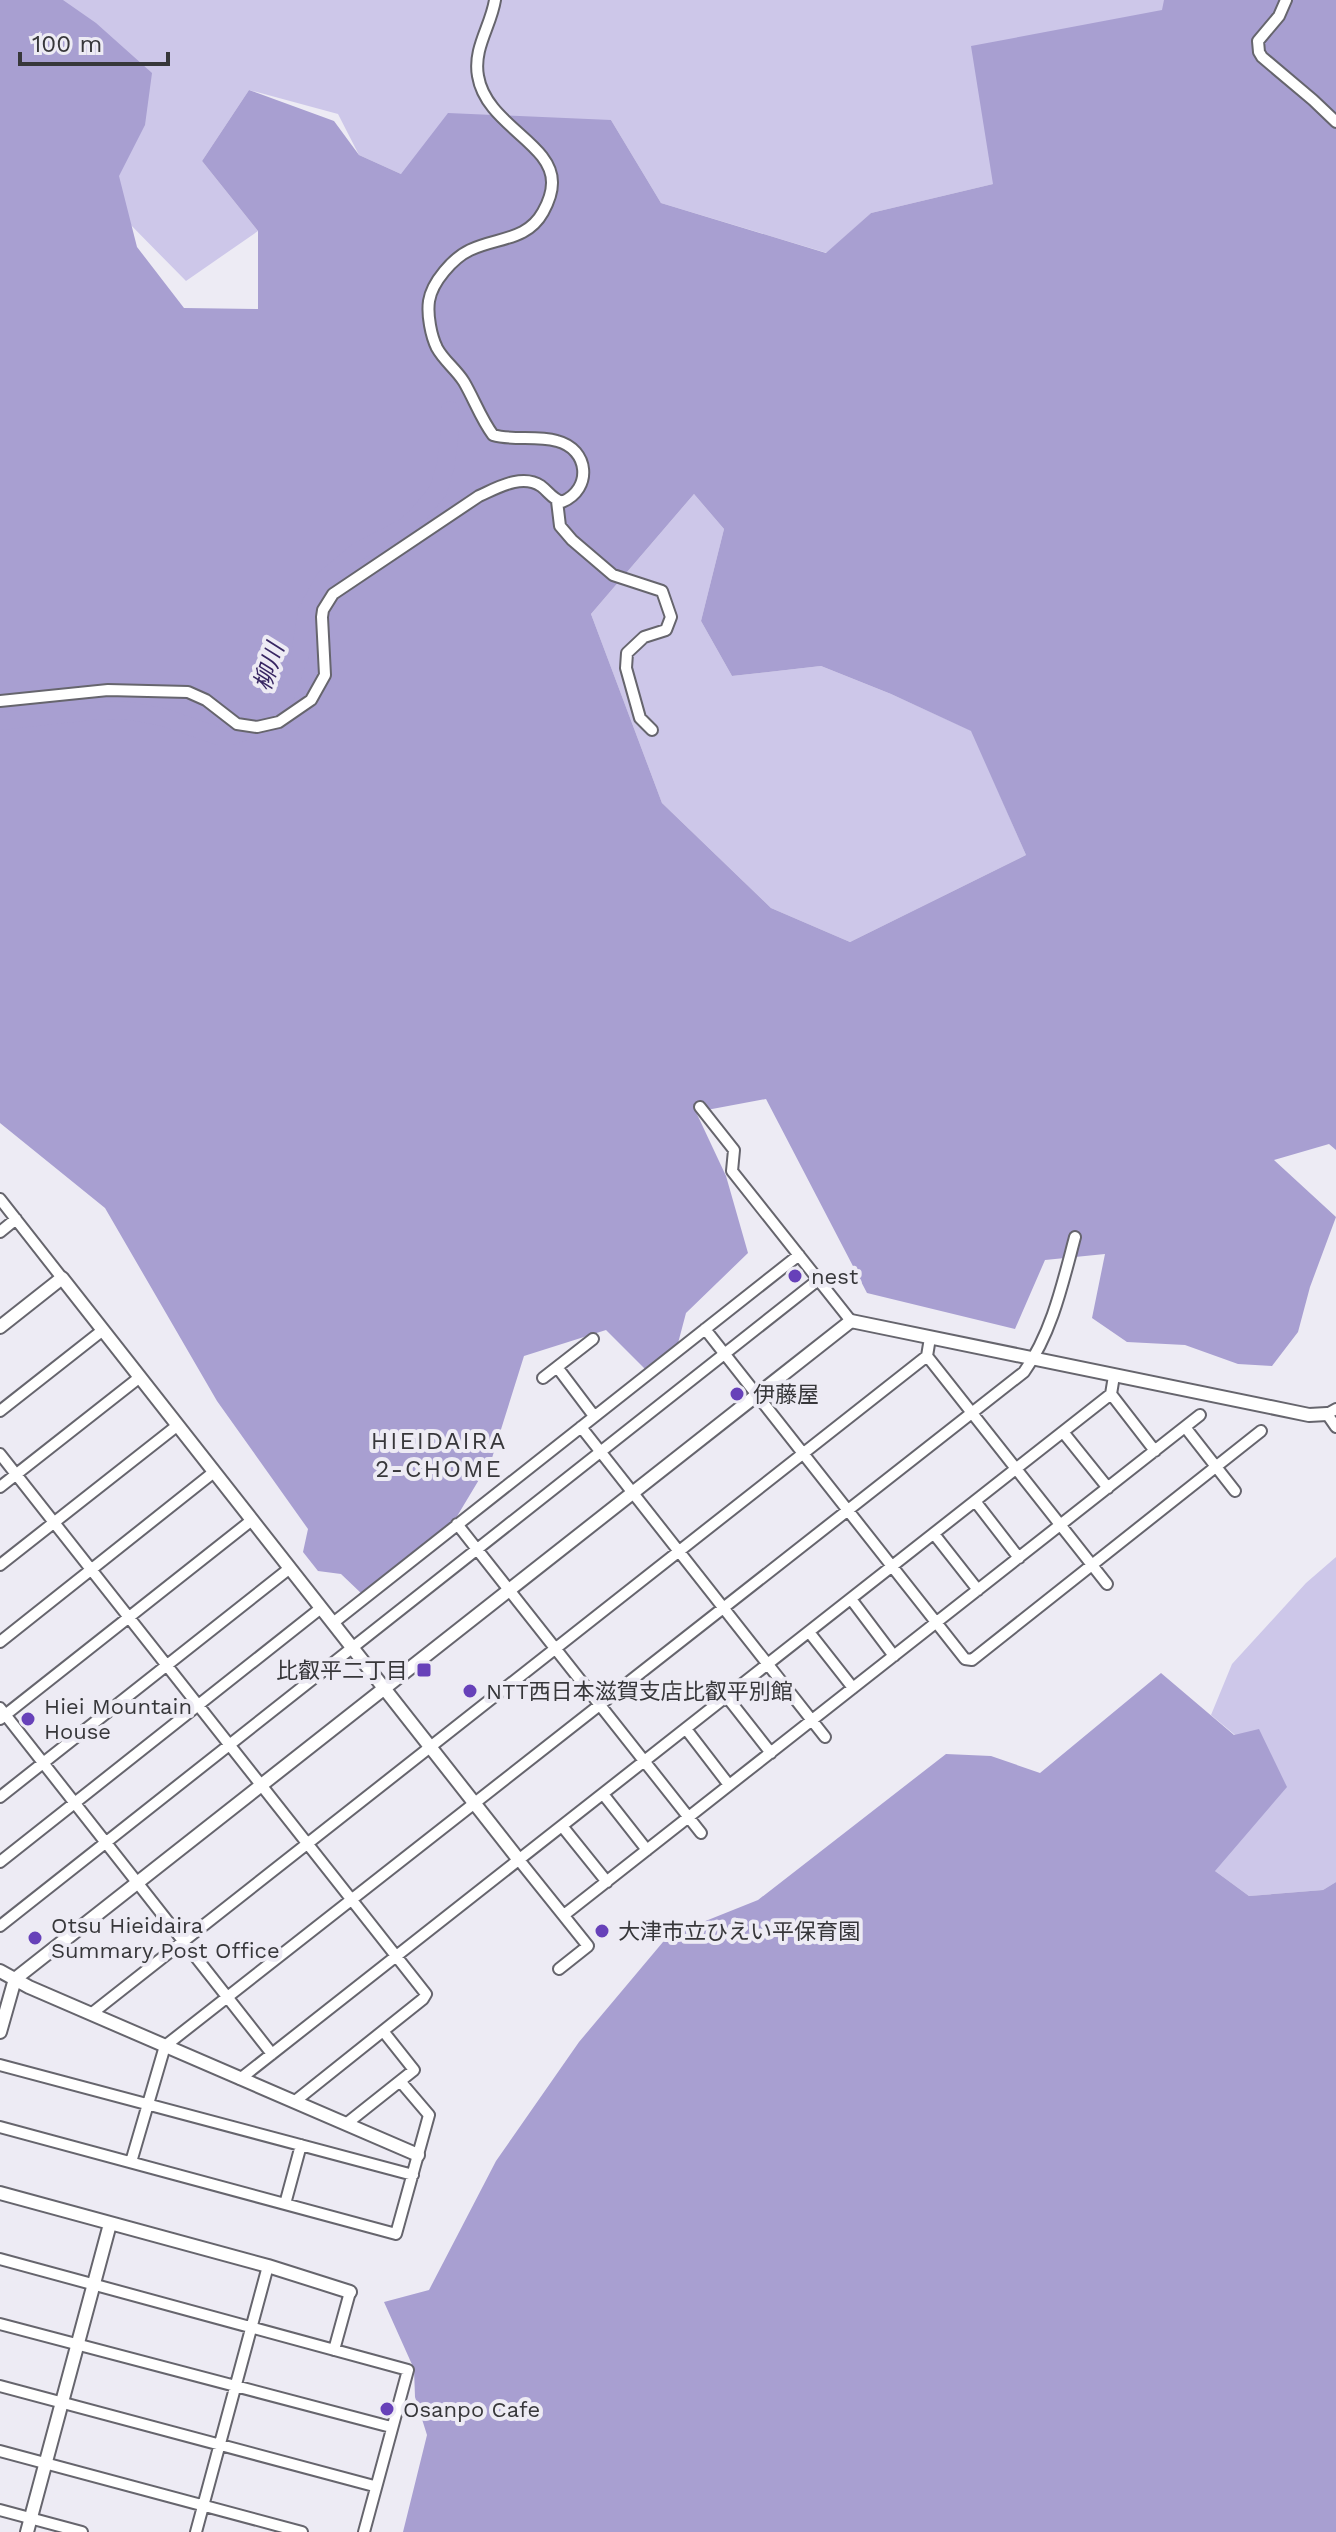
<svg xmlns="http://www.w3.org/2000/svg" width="1336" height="2532" font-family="'Work Sans','Noto Sans JP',sans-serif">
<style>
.green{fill:#cdc7e9}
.forest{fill:#a89fd1;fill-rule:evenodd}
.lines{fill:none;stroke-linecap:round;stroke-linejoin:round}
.river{stroke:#a89fd1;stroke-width:18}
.minor-casing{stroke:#66656d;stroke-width:14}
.tertiary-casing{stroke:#66656d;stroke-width:16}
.minor{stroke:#fff;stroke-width:10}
.tertiary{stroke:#fff;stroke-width:12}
.poi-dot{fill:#6741b9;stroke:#edebf4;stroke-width:3}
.labels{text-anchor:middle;stroke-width:8;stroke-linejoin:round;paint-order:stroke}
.poi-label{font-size:22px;fill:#37373a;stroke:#edebf4;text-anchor:start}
.water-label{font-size:24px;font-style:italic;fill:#372662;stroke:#edebf4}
.neighbourhood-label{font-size:24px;letter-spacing:2px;fill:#37373a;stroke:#edebf4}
</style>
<rect width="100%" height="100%" fill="#edebf4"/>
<path class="green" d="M 45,0 L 1176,0 L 993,184 L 871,213 L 827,253 L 661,203 L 611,120 L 401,174 L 359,155 L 338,114 L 249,90 L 202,161 L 258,231 L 186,281 L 120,214 Z
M 694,494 L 724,529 L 701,621 L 732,676 L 821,666 L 891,694 L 972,731 L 1026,855 L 850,942 L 771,908 L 662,803 L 591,614 Z
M 1336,1557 L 1336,1882 L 1323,1890 L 1249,1896 L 1215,1871 L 1235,1735 L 1211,1715 L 1232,1664 L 1306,1583 Z"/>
<path class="forest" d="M 0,0 L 63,0 L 96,23 L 152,73 L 145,125 L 119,176 L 137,247 L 184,308 L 258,309 L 258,231 L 202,161 L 249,90 L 334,121 L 359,155 L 401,174 L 448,113 L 611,120 L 661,203 L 826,253 L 871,213 L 993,184 L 971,46 L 1162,10 L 1164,0 L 1336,0 L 1336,1150 L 1329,1144 L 1274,1160 L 1336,1217 L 1310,1287 L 1298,1332 L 1272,1366 L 1238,1364 L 1185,1345 L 1127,1342 L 1092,1318 L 1105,1254 L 1045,1260 L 1015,1329 L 867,1293 L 766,1099 L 696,1112 L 726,1176 L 748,1253 L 686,1313 L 677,1347 L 646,1370 L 606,1330 L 524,1356 L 492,1458 L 456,1518 L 362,1594 L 341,1574 L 318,1571 L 303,1552 L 308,1529 L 217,1401 L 105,1208 L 0,1123 ZM 694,494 L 724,529 L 701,621 L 732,676 L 821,666 L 891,694 L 971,731 L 1026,855 L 850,942 L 771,908 L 662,803 L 591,614 Z
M 1161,1673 L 1234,1735 L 1259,1729 L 1287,1787 L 1215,1871 L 1249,1896 L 1323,1890 L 1336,1882 L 1336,2532 L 403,2532 L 427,2435 L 415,2397 L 414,2369 L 384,2302 L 429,2290 L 496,2161 L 579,2042 L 668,1936 L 758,1900 L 946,1754 L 991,1756 L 1040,1773 Z"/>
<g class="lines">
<path class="river" d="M 0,721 L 100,710 L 130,711 L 163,717 L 218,736 L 232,736 L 266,725 L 279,714 L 300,654 L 307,611 L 324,580 L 360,550 L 405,527 L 418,515 L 438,491 L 446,464 L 450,430 L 450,410"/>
<defs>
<path id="minor" d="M 1286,0 L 1279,16 L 1258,41 L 1259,52 L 1262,57 L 1313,100 L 1336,122
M 557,501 L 560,526 L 572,540 L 613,575 L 662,591 L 671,617 L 666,630 L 644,637 L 627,653 L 626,668 L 640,718 L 652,730
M 0,701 L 108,690 L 188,692 L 206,700 L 237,724 L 257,727 L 279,722 L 311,700 L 325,675 L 322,617 L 323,610 L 333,594 L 479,496 C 497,488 522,473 541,486 C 549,492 552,499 562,502 C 593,489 589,449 557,441 C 536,435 513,441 493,435 C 481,419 474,399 464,382 C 456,369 444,361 437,348 C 431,336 427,315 429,301 C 432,282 453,258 470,250 C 497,237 527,241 543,212 C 548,203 552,193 552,183 C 553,143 486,125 478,76 C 473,48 491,26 495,0
M 700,1107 L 734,1150 L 732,1171 L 851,1321
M 0,1199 L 62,1278
M 0,1232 L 16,1219
M 705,1329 L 965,1659 L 972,1660 L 1261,1431
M 927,1356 L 1107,1584
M 557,1367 L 594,1416
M 543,1378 L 593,1339
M 1111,1394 L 1155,1451
M 1336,1409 L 1327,1414 L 1336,1427
M 0,1411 L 103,1330
M 581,1427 L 825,1737
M 1185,1427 L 1235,1491
M 1063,1432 L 1108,1488
M 0,1454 L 426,1994 L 423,1999 L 294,2102
M 0,1487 L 140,1377
M 975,1501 L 1019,1558
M 457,1524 L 701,1833
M 934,1534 L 978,1590
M 0,1565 L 178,1425
M 851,1599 L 894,1656
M 333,1623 L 799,1255
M 809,1632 L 853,1688
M 0,1642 L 214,1472
M 727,1697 L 771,1753
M 0,1708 L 272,2054
M 0,1719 L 252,1520
M 686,1729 L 729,1785
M 603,1794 L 647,1850
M 0,1797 L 290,1568
M 562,1826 L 607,1882
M 519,1860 L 588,1946 L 559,1969
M 0,1862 L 321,1608
M 564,1915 L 1200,1415
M 0,1926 L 818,1280
M 91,2014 L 927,1356 L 930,1338
M 0,2065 L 413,2175
M 240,2079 L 1111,1394 L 1114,1376
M 346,2124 L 414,2070 L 383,2031
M 0,2127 L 396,2234 L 429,2115 L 400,2081
M 131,2162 L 165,2046 L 1024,1372 C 1052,1333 1063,1282 1075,1237
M 285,2204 L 301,2145
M 0,2259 L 408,2370 L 364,2532
M 0,2324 L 391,2427
M 334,2350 L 350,2292
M 0,2386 L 374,2486
M 0,2451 L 302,2532
M 0,2510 L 82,2532
M 196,2532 L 268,2266"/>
<path id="tertiary" d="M 0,1327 L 62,1278 L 519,1860
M 0,1971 L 29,1987 L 418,2155
M 0,2032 L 15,1979 L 851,1321 L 1309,1415 L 1327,1414
M 0,2193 L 268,2266 L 350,2292
M 27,2532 L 110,2224"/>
</defs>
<use href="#minor" class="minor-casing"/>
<use href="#tertiary" class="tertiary-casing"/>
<use href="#minor" class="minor"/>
<use href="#tertiary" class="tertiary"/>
</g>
<g class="poi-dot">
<circle cx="795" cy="1276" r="8"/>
<circle cx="737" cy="1394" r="8"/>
<rect x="416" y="1662" width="16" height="16" rx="4"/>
<circle cx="470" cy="1691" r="8"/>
<circle cx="28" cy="1719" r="8"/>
<circle cx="602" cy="1931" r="8"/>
<circle cx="35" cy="1938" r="8"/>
<circle cx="387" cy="2409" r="8"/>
</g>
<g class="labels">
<g class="poi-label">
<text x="811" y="1284">nest</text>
<text x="753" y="1402">伊藤屋</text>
<text x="408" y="1678" text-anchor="end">比叡平二丁目</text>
<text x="486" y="1699">NTT西日本滋賀支店比叡平別館</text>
<text x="44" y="1714">Hiei Mountain<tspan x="44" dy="25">House</tspan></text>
<text x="51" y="1933">Otsu Hieidaira<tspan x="51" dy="25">Summary Post Office</tspan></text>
<text x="618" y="1939">大津市立ひえい平保育園</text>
<text x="403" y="2417">Osanpo Cafe</text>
</g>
<g class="water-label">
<text transform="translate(269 667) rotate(-72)" y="8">柳川</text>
</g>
<g class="neighbourhood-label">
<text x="439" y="1449">HIEIDAIRA<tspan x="439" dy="28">2-CHOME</tspan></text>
</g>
</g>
<path d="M20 52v12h148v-12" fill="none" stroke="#37373a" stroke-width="4"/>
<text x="32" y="52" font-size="24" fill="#37373a" stroke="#edebf4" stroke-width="6" paint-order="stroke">100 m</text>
</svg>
